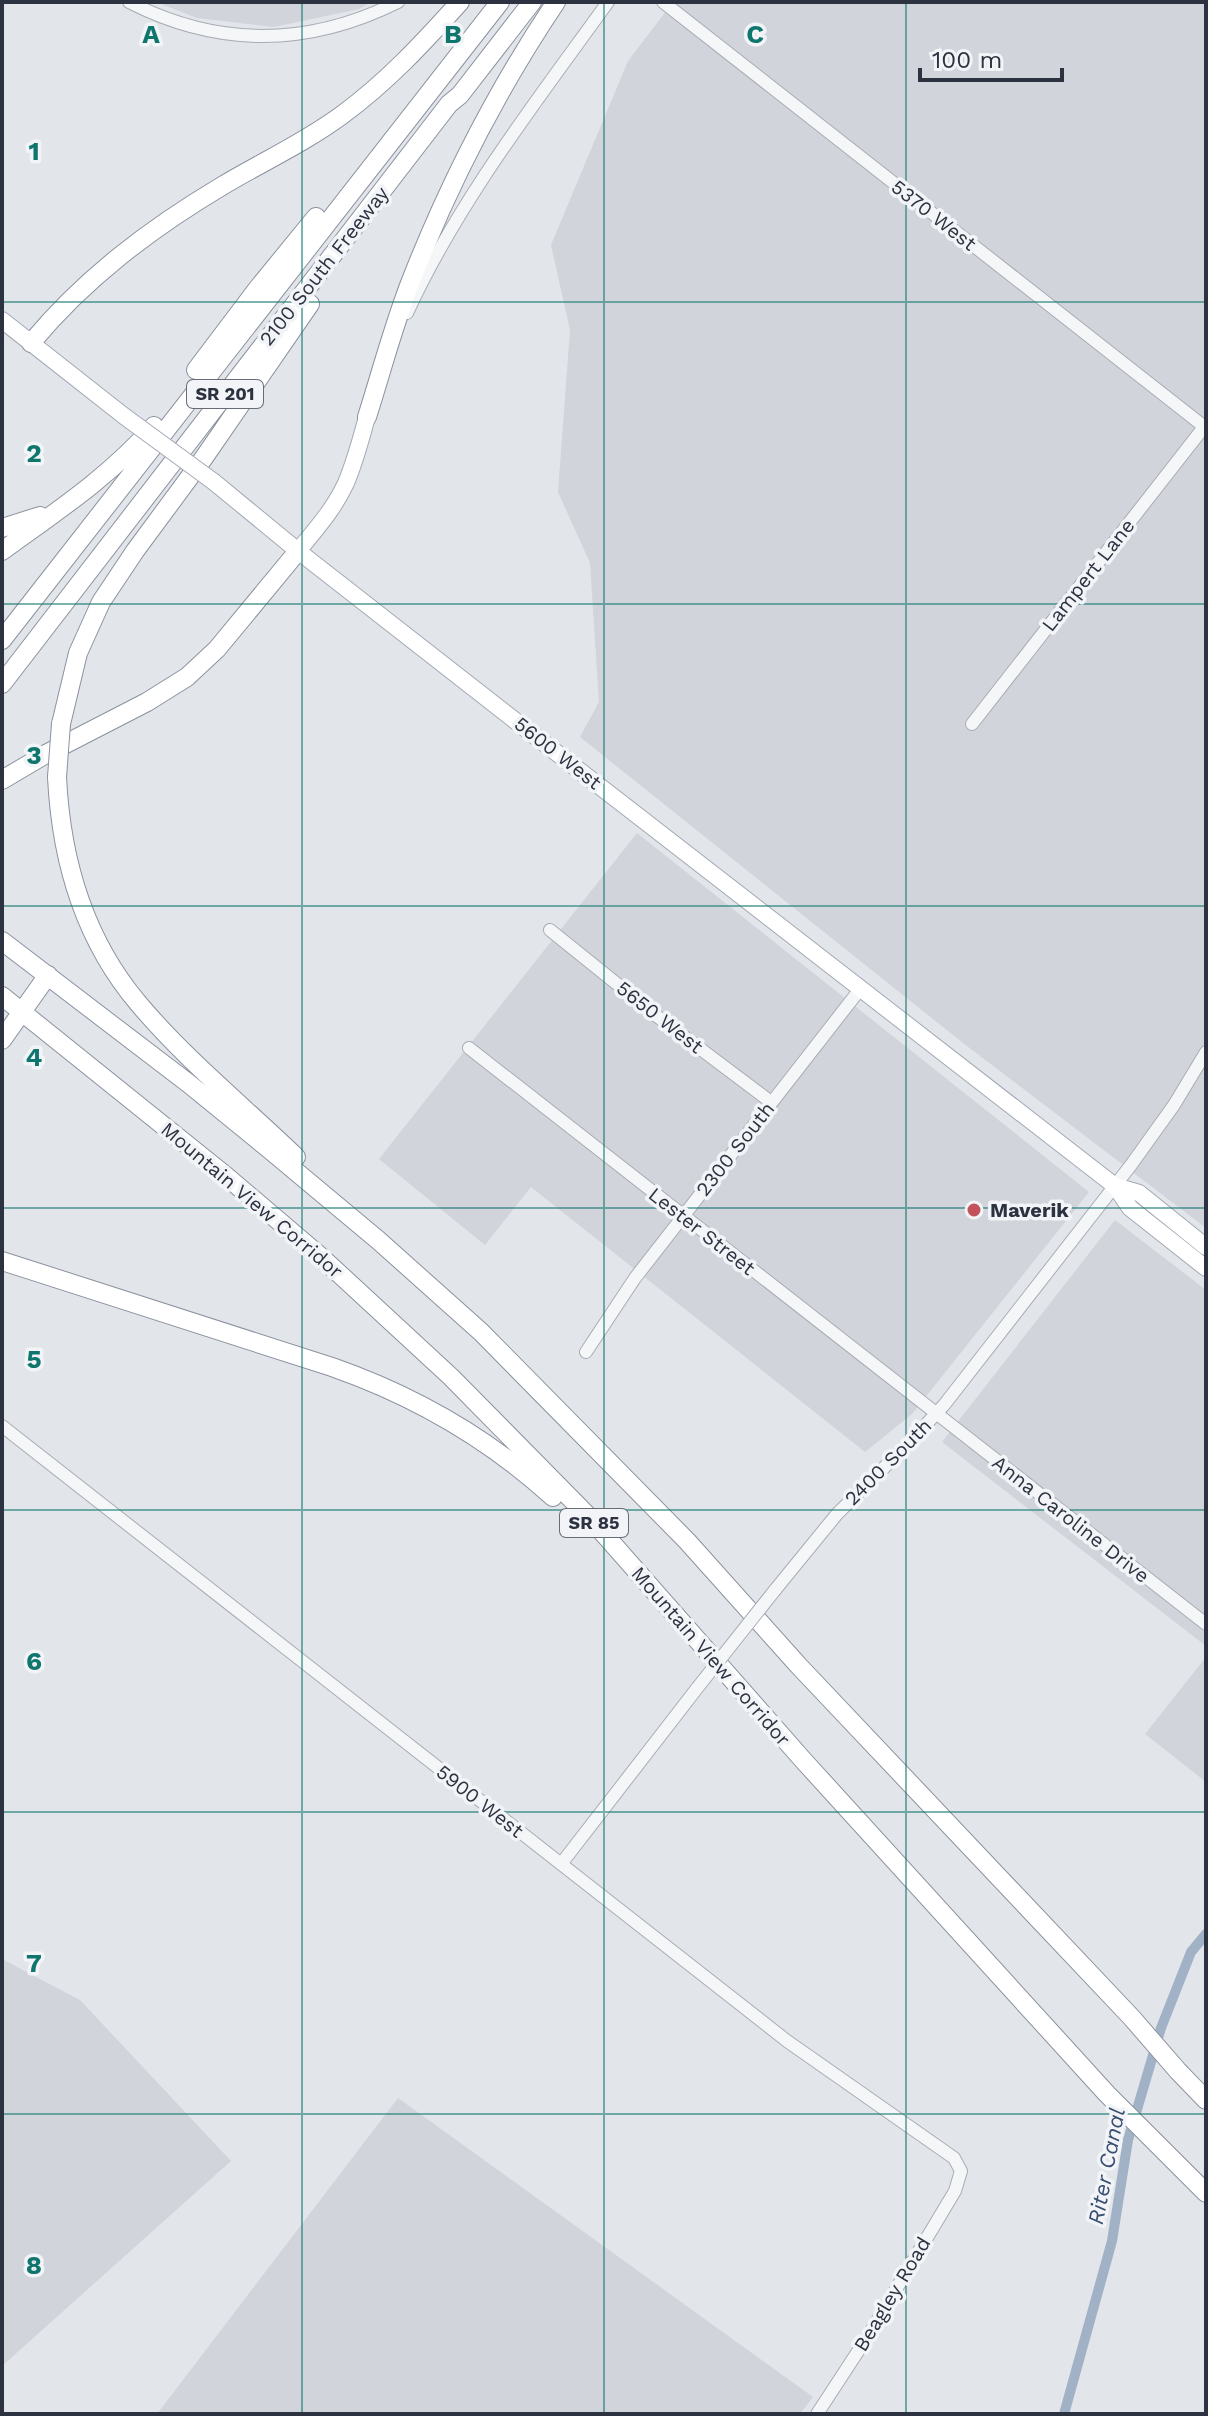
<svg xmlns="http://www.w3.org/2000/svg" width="1208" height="2416" font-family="'Work Sans',sans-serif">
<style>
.built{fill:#d1d4db}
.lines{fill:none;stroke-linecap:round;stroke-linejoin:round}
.canal{stroke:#a1b1c6;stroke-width:10}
.minor-casing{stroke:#a8acb4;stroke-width:14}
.major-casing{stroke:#a3a9b4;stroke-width:18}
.highway-casing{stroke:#8b929f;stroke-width:20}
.minor{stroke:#f5f6f8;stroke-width:12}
.major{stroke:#fff;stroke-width:16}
.highway{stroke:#fff;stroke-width:18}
.minor-bridge-casing{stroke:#a8acb4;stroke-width:14;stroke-linecap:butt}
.major-bridge-casing{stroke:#a3a9b4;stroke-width:18;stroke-linecap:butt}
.highway-bridge-casing{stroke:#8b929f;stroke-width:20;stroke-linecap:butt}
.minor-bridge{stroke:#f5f6f8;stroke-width:12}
.major-bridge{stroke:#fff;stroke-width:16}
.highway-bridge{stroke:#fff;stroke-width:18}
.grid{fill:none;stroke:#0f766e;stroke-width:2;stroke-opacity:0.55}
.poi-dot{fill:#c4525d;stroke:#f2f4f7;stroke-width:3}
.labels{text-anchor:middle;stroke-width:7;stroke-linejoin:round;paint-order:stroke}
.shield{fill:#f2f4f7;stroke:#676c77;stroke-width:2}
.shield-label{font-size:18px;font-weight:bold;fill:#2c3240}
.street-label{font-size:20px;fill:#2c3240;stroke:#f2f4f7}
.poi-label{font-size:20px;font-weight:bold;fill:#2c3240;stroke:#f2f4f7;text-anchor:start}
.water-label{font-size:22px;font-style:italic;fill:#394f71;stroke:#f2f4f7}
.grid-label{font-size:26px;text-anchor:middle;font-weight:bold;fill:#0f766e;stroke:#f2f4f7;stroke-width:7;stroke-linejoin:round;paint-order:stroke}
</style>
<rect width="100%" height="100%" fill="#e2e5ea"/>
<path class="built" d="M 156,2 L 371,2 L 359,9 L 274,27 L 197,18 Z
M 673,2 L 1206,2 L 1206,1228 L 963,1043 L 580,737 L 599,702 L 590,563 L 558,492 L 570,330 L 551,245 L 628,61 Z
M 637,833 L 1089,1192 L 912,1414 L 865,1452 L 531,1187 L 485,1245 L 379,1159 Z
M 1115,1220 L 1206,1290 L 1206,1646 L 942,1442 Z
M 1206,1657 L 1206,1782 L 1145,1734 Z
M 2,1959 L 80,2000 L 231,2161 L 2,2366 Z
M 398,2098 L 813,2397 L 800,2414 L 157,2414 Z"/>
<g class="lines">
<path class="canal" d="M 1064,2414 L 1112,2241 L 1128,2140 L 1161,2028 L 1191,1952 L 1206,1934"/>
<defs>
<path id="minor" d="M 129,2 C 219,48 308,47 398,2
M 663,2 L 1206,428
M 407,313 C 459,200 536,102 608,2
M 972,724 L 1204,427
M 550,930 L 658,1017 L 771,1102
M 469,1048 L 1206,1624
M 586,1352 L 635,1278 L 861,988
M 2,1426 L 787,2041 L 954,2158 L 961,2171 L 955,2191 L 868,2336 L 817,2414
M 775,1590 L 837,1514 L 908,1444 L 944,1405 L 1131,1165 L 1174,1105 L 1206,1052
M 561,1864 L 698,1687"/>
<path id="major" d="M 2,320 L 124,416
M 214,482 L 298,551 L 522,726 L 1115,1186 L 1130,1208 L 1206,1268
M 298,551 C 316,529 334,509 346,483 C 355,462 361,439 367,417
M 1115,1186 L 1139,1193 L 1206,1247"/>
<path id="highway" d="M 31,343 C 85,278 150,229 222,186 C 262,162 304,143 342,115 C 387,82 423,43 460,2
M 196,370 L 258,288 L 316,217
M 367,417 C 382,370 394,323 412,278 C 450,182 499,87 556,2
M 2,528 L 40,516
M 2,551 C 57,511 109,477 154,426
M 2,640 L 500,2
M 2,684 L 449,104 L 460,95 L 532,2
M 61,724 L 78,653 L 101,602 L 135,551 L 203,459 L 310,304
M 57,777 C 61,859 84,939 138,1003 C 185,1059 243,1106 296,1157
M 2,780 L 46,754 L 147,702 L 187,677 L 217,649 L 298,551
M 2,941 L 188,1083 L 269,1149 L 378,1240 L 481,1332 L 687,1541 L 798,1665 L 1132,2018 L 1178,2071 L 1206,2100
M 2,996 L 226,1176 L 320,1256 L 451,1377 L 589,1517 L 803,1760 L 1107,2094 L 1206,2193
M 2,1040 L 48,975
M 2,1261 L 332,1367 C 415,1396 488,1438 553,1497"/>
</defs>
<use href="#minor" class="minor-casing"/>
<use href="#major" class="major-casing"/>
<use href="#highway" class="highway-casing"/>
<use href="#minor" class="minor"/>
<use href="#major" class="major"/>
<use href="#highway" class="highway"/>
<defs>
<path id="minor-bridge" d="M 698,1687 L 775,1590"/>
<path id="major-bridge" d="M 124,416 L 214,482"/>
<path id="highway-bridge" d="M 57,777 L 61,724"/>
</defs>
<use href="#minor-bridge" class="minor-bridge-casing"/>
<use href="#major-bridge" class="major-bridge-casing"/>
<use href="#highway-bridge" class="highway-bridge-casing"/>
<use href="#minor-bridge" class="minor-bridge"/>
<use href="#major-bridge" class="major-bridge"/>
<use href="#highway-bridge" class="highway-bridge"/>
</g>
<path class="grid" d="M 302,2 L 302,2414M 604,2 L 604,2414M 906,2 L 906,2414M 2,302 L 1206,302M 2,604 L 1206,604M 2,906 L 1206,906M 2,1208 L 1206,1208M 2,1510 L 1206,1510M 2,1812 L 1206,1812M 2,2114 L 1206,2114"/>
<circle class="poi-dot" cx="974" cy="1210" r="8"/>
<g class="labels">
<g class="shield">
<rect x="187" y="380" width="76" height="28" rx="6"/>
<rect x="560" y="1509" width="68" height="28" rx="6"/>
</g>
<g class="shield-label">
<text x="225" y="400">SR 201</text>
<text x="594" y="1529">SR 85</text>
</g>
<g class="street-label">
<text transform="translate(934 215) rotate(38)" y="7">5370 West</text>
<text transform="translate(324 266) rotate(-52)" y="7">2100 South Freeway</text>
<text transform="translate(1088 575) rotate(-52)" y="7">Lampert Lane</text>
<text transform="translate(558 753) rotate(38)" y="7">5600 West</text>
<text transform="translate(660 1017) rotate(38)" y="7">5650 West</text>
<text transform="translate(735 1149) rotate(-52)" y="7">2300 South</text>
<text transform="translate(252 1200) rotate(40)" y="7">Mountain View Corridor</text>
<text transform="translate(702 1231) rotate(38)" y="7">Lester Street</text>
<text transform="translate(888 1462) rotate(-45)" y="7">2400 South</text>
<text transform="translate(1071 1519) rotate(38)" y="7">Anna Caroline Drive</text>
<text transform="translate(711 1656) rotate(49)" y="7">Mountain View Corridor</text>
<text transform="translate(480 1801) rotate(38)" y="7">5900 West</text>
<text transform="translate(892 2294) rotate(-59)" y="7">Beagley Road</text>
</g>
<g class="poi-label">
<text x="990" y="1217">Maverik</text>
</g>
<g class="water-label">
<text transform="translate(1106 2166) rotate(-79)" y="8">Riter Canal</text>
</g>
</g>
<g class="grid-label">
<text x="151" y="43">A</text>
<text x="453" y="43">B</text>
<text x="755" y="43">C</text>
<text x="34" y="160">1</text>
<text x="34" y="462">2</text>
<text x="34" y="764">3</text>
<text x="34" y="1066">4</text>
<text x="34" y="1368">5</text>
<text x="34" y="1670">6</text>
<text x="34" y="1972">7</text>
<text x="34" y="2274">8</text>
</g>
<rect width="1208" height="2416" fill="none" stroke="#2c3240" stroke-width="8"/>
<path d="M920 68v12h142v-12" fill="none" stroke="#2c3240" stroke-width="4"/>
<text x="932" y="68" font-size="24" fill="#2c3240" stroke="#f2f4f7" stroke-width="6" paint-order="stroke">100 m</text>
</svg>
